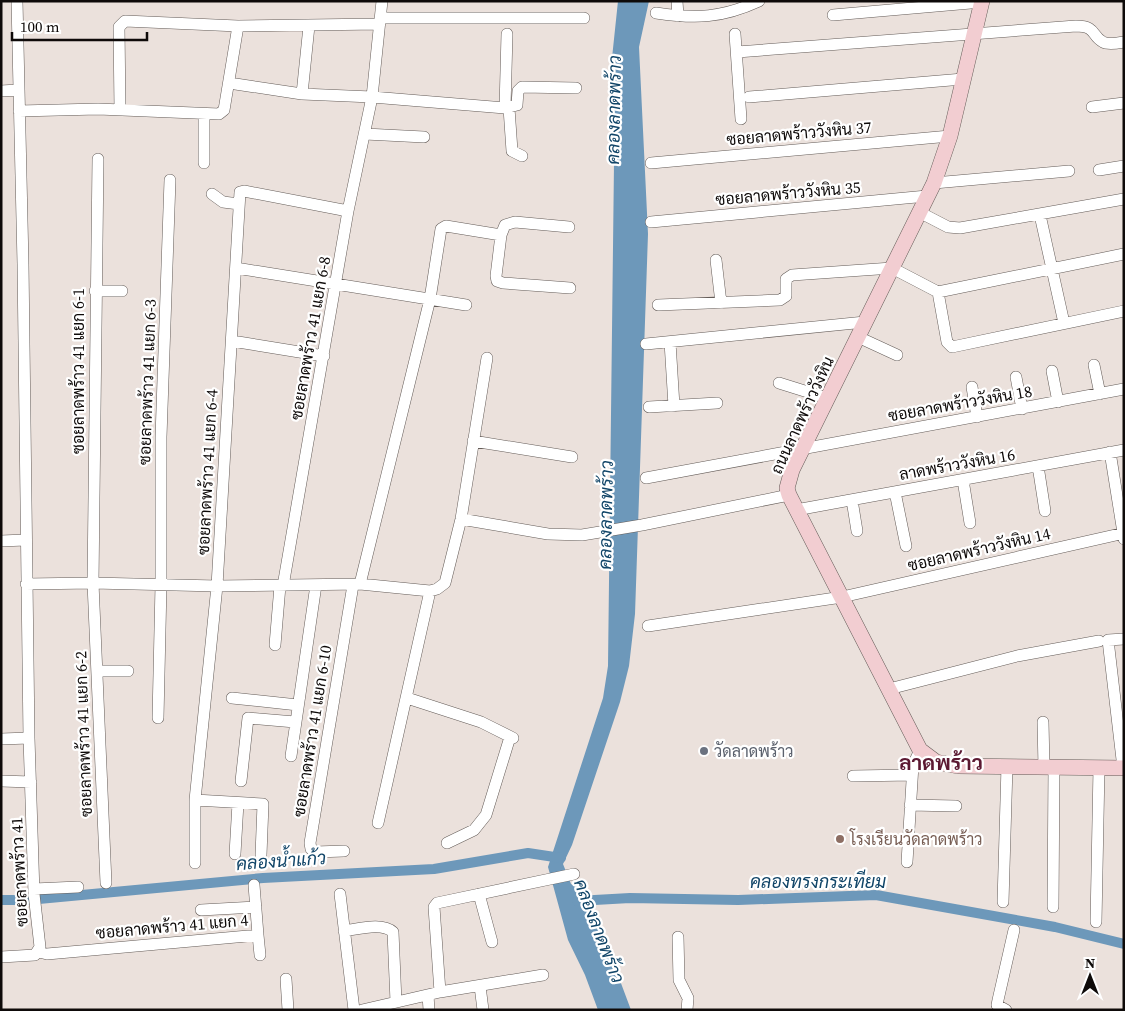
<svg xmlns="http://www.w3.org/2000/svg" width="1125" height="1011" font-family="'Source Serif 4',Sarabun,serif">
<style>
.water{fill:#6d98ba}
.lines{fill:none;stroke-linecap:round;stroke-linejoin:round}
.canal{stroke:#6d98ba;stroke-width:10}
.minor-casing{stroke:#645c58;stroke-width:12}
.secondary-casing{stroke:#645c58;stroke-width:16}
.minor{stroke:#fff;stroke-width:11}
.secondary{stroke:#f2cdd1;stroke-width:15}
.worship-dot{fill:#6b7280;stroke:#fff;stroke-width:2}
.education-dot{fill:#8d6e63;stroke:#fff;stroke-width:2}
.labels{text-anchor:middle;stroke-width:4.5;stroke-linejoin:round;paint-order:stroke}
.street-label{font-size:16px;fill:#0e0a09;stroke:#fff}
.worship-label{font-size:16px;fill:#5b616d;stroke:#fff;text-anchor:start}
.education-label{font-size:16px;fill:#785e54;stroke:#fff;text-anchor:start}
.water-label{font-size:18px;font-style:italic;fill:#114568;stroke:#fff}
.district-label{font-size:21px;font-weight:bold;fill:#5c1932;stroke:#fff}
</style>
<rect width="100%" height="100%" fill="#ebe1dc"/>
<path class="water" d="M 618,1 L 649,1 L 639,47 L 648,234 L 635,614 L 629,666 L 620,702 L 572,845 L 563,864 L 571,884 L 588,895 L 631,1010 L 598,1010 L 585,975 L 568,940 L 548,867 L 603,698 L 608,666 L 614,163 L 610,77 Z"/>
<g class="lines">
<path class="canal" d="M 1,900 L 28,900 L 263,878 L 434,869 L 528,853 L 561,858
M 577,901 L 630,898 L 738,900 L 876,895 L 1055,927 L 1124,944"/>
<defs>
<path id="minor" d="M 677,1 L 678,16
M 656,13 C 696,19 722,18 759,1
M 833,15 L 982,2
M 380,18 L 584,18
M 735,34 L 741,119
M 737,52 L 1076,26 C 1097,26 1091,36 1103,42 C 1108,45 1118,43 1124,42
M 229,83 L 302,94 L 372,97 L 382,1
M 1,91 L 18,90
M 302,94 L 309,26
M 749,97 L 963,79
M 1092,107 L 1124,103
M 505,108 L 517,105 L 518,91 L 522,87 L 576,88
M 509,108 L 512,151 L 522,156
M 120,110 L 119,27 L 125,21 L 238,26 L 379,24
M 19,111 L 98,109 L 219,114 L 224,110 L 238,26
M 204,114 L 204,163
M 365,134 L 424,137
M 98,159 L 93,583 L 106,883
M 651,163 L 950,136
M 1099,170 L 1124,166
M 934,183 L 1069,171
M 212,194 L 223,202 L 239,204
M 919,212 L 948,227 L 960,228 L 1124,199
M 1040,215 L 1064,323
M 651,222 L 927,196
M 569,227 L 515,222 L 505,225 L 501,235 L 496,276 L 497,281 L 503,283 L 570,288
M 716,260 L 721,303
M 236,268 L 466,305
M 95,291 L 122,291
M 938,292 L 947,342 L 952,347 L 1124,311
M 658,305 L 780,300 L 786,296 L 786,279 L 792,275 L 892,268 L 938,292 L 1124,254
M 858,337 L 897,355
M 232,341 L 324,356
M 670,342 L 674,406
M 646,344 L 865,322
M 1094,365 L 1100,394
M 1052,371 L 1058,402
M 1016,377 L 1022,409
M 779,383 L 827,398
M 972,387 L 977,417
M 649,407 L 717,403
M 473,441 L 572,457
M 1110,452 L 1124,539
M 1038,466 L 1045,511
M 646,478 L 1124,389
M 963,480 L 970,523
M 895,492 L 906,546
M 852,500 L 857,531
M 796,510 L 1124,450
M 461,519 L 548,534 L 582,535 L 642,525 L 789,495
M 1,541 L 25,540
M 26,584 L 93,583 L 217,586 L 360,584 L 430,591 L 437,589 L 445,583 L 461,519 L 487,358
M 360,584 L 430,299 L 441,229 L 446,226 L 501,235
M 283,586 L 348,211 L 372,97 L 505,108 L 507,34
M 648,626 L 842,597 L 1124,533
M 275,645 L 280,586
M 97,671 L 128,671
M 889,689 L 1017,656 L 1099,641
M 232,698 L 298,705
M 407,698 L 481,722 L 513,738
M 158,718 L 161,585 L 161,437 L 170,180
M 1043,722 L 1044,767
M 1,739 L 29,738
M 291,756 L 316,585
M 1123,768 L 1108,640 L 1124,639
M 853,776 L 912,775
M 1,781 L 31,782
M 241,781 L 248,718 L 295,722
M 195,800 L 263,804 L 261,855
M 910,805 L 956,806
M 378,823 L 430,591
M 447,843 L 474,830 L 486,815 L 510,737
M 344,851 L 316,852 L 311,849 L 310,843 L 353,585
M 235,854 L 238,803
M 907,862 L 913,765 L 920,750
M 195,863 L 195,800 L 217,586 L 240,192 L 244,191 L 348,211
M 34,889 L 78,887
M 340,894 L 354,1010
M 479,894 L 492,942
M 1003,902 L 1007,766
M 1053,907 L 1054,767
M 201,910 L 256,907
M 1096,922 L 1099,768
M 344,931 C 359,929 382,922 393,932 L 396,1002
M 258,935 L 260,955
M 678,937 L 679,980 L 688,998 L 687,1010
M 39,952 L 47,954 L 258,935 L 254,885
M 1,957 L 35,955 L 40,947 L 34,894 L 29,738 L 23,264 L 17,1
M 286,979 L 288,1010
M 480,986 L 483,1010
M 440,992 L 434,907 L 437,903 L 574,874
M 428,995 L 429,1010
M 362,1010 L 440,992 L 543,975
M 1006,1010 L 997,1005 L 998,1000 L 1014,930"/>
<path id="secondary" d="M 982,1 L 950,136 L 934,183 L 792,470 L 787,488 L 789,495 L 920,750 L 936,762 L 958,766 L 1124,768"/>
</defs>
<use href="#minor" class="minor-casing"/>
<use href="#secondary" class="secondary-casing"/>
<use href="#minor" class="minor"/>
<use href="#secondary" class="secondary"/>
</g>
<circle class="worship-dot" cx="704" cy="751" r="5"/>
<circle class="education-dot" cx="840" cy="839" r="5"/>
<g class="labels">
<g class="street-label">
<text transform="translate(799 133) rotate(-5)" y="6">ซอยลาดพร้าววังหิน 37</text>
<text transform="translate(788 193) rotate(-5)" y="6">ซอยลาดพร้าววังหิน 35</text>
<text transform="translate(310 338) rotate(-80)" y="6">ซอยลาดพร้าว 41 แยก 6-8</text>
<text transform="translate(78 371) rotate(-90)" y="6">ซอยลาดพร้าว 41 แยก 6-1</text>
<text transform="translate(147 382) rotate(-88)" y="6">ซอยลาดพร้าว 41 แยก 6-3</text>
<text transform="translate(960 403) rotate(-10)" y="6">ซอยลาดพร้าววังหิน 18</text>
<text transform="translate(802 415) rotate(-65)" y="6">ถนนลาดพร้าววังหิน</text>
<text transform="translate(957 464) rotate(-10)" y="6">ลาดพร้าววังหิน 16</text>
<text transform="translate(207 472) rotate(-87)" y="6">ซอยลาดพร้าว 41 แยก 6-4</text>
<text transform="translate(979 549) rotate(-13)" y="6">ซอยลาดพร้าววังหิน 14</text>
<text transform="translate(312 731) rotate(-81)" y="6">ซอยลาดพร้าว 41 แยก 6-10</text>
<text transform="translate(83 734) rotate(-92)" y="6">ซอยลาดพร้าว 41 แยก 6-2</text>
<text transform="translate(19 872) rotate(-93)" y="6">ซอยลาดพร้าว 41</text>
<text transform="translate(172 926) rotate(-5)" y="6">ซอยลาดพร้าว 41 แยก 4</text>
</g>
<g class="worship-label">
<text x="714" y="757">วัดลาดพร้าว</text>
</g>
<g class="education-label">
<text x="850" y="845">โรงเรียนวัดลาดพร้าว</text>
</g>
<g class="water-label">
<text transform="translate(614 110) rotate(-89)" y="6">คลองลาดพร้าว</text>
<text transform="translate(606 515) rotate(-89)" y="6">คลองลาดพร้าว</text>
<text transform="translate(281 861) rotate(-4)" y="6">คลองน้ำแก้ว</text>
<text x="818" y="888">คลองทรงกระเทียม</text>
<text transform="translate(599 931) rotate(69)" y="6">คลองลาดพร้าว</text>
</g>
<g class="district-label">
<text x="941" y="770">ลาดพร้าว</text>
</g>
</g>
<rect width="1125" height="1011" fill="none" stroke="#0e0a09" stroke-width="5"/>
<g transform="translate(1090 976)" stroke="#ffffff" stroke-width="4" paint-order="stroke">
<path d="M0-4L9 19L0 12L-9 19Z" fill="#0e0a09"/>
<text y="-8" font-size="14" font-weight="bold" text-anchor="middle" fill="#0e0a09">N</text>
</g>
<path d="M12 32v8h135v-8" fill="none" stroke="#0e0a09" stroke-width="2.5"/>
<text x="20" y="32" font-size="15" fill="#0e0a09" stroke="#ffffff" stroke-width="4" paint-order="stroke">100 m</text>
</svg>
